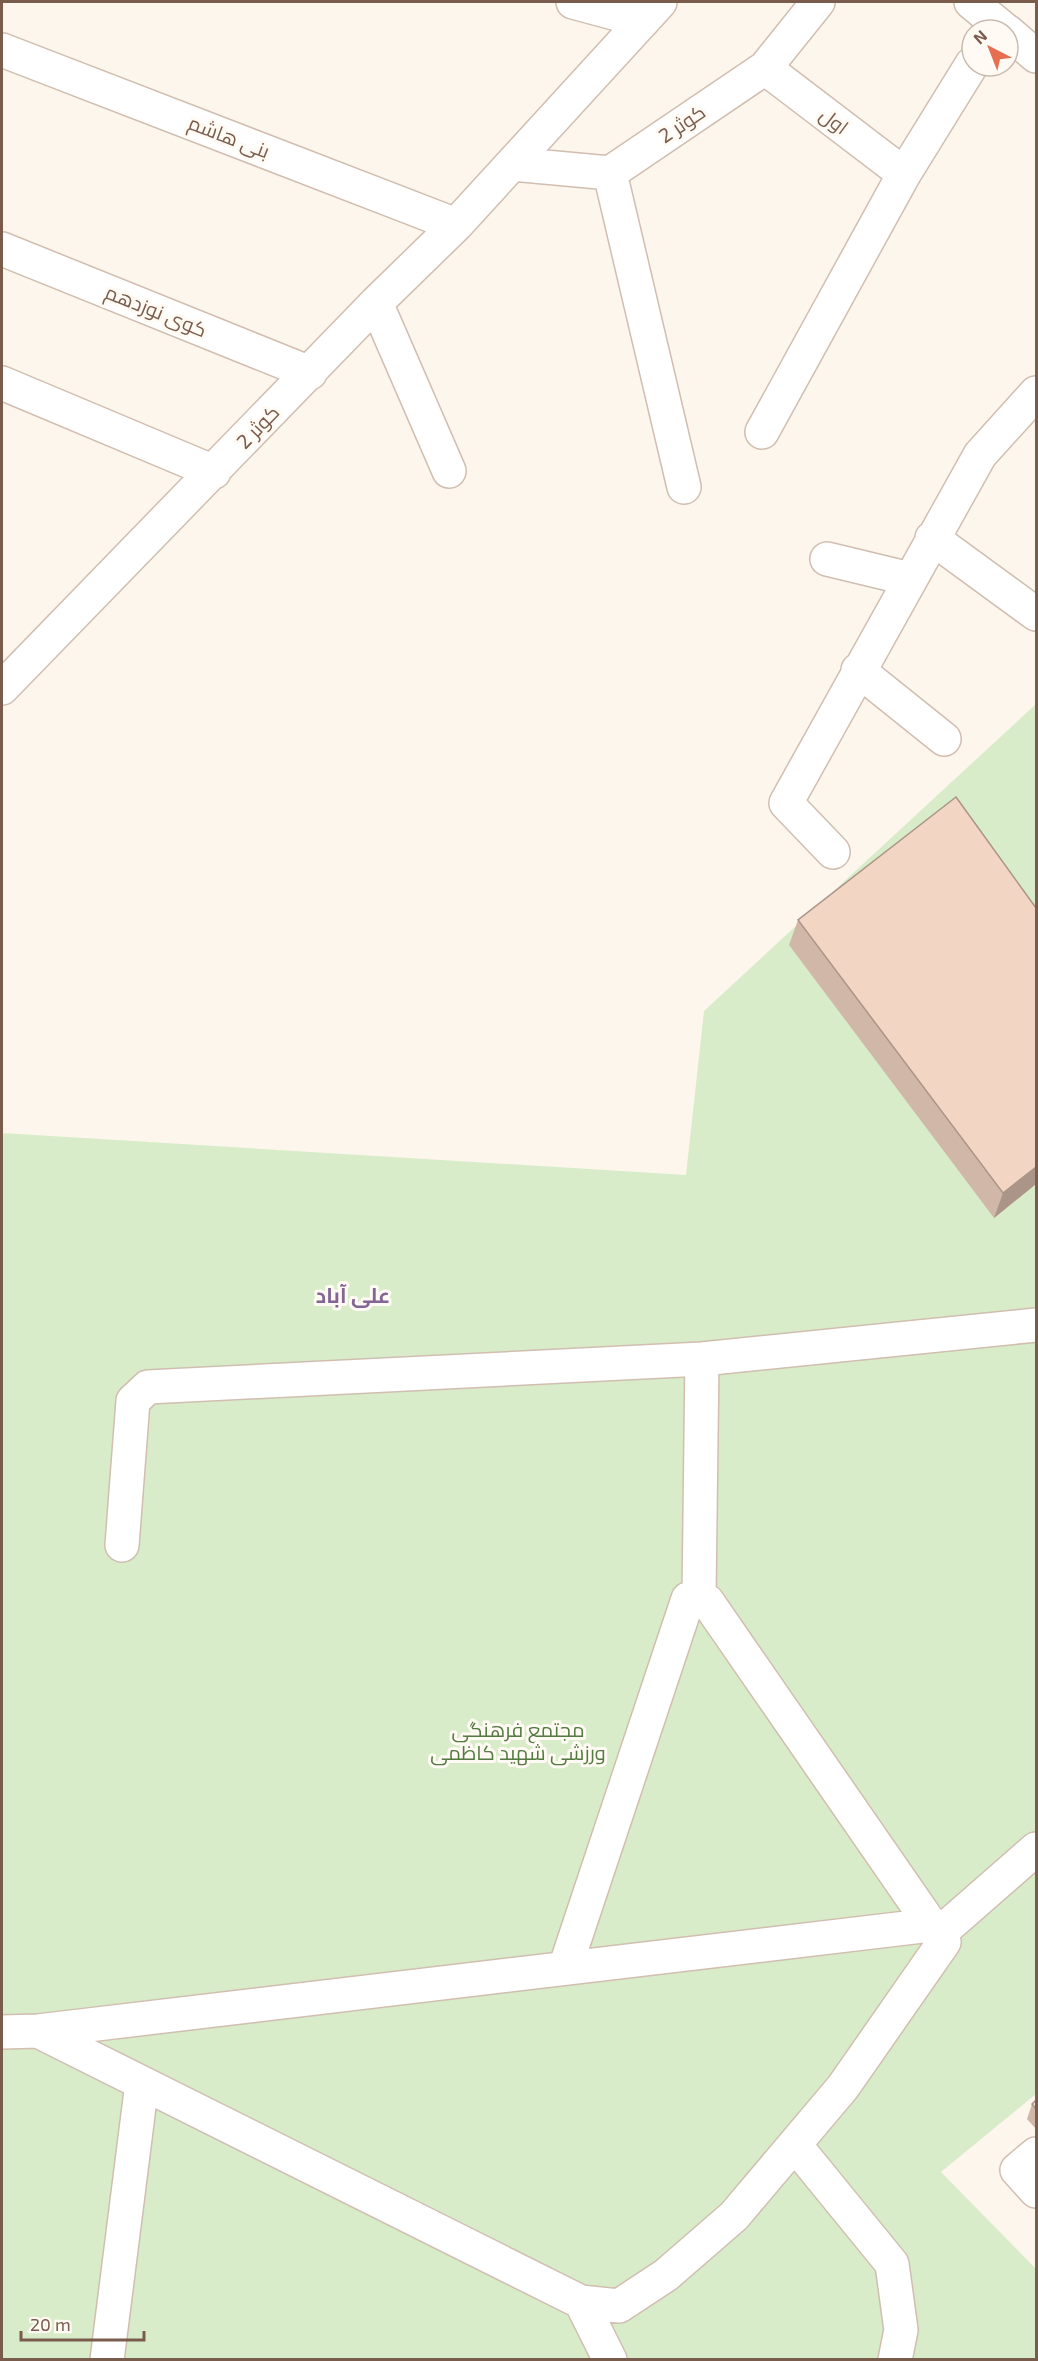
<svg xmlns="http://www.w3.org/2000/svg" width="1038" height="2361" font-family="'Exo 2',Cairo,sans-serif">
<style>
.green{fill:#d8ecc9}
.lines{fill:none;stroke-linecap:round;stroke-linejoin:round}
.minor-casing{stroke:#d1beb0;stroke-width:36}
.minor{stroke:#fff;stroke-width:33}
.wall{fill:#d1b7a8}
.shaded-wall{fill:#aa9588}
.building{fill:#f3d5c3;stroke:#aa9588;stroke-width:1.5}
.labels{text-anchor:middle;stroke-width:6;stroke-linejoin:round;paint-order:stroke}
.street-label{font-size:20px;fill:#7a5c4d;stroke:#fffaf3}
.park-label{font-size:20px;fill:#537a41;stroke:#fffaf3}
.neighbourhood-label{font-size:21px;font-weight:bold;fill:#846695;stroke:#fffaf3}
</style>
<rect width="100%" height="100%" fill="#fdf6ec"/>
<path class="green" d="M 1036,704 L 1036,2094 L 941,2172 L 1036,2269 L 1036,2359 L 2,2359 L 2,1133 L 686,1175 L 704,1011 Z"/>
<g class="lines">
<defs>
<path id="minor" d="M 573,2 L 643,21
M 971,2 L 1005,30
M 1008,32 L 1036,56
M 2,50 L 456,225
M 765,68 L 904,174
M 512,164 L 610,173 L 765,68 L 818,2
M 610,173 L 684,487
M 2,249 L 310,373
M 376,303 L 449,471
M 2,383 L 214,472
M 762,432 L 904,174 L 972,64
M 932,538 L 1036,614
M 827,559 L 910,579
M 858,670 L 944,739
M 2,688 L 376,303 L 456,225 L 660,2
M 833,852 L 786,803 L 980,455 L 1036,393
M 122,1545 L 133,1401 L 148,1387 L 702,1359 L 1036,1325
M 699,1597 L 702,1359
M 940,1933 L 1036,1849
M 565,1968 L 688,1599 L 699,1597 L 707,1601 L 931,1925
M 2,2032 L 38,2031 L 931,1925 L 940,1933 L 944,1942 L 843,2087 L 734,2216 L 666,2275 L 619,2306 L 581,2302 L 38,2031
M 795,2145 L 892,2264 L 901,2330 L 895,2360
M 1036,2154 L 1017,2170 L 1036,2191
M 581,2302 L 610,2360
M 107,2360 L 142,2083"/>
</defs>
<use href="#minor" class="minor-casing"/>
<use href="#minor" class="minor"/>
</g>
<path class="wall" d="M 1036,908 L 1036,1184 L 994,1218 L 789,945 L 798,920 Z
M 1036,2100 L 1036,2129 L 1027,2119 L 1032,2104 Z"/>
<path class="shaded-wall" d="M 1036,1167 L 1036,1184 L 994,1218 L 1003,1193 Z"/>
<path class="building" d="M 956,797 L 1036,908 L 1036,1167 L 1003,1193 L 798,920 Z
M 1036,2100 L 1036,2109 L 1032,2104 Z"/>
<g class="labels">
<g class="street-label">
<text transform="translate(834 121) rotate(37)" y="7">اول</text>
<text transform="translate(682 124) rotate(-34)" y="7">کوثر 2</text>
<text transform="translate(229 137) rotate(21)" y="7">بنی هاشم</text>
<text transform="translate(156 311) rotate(22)" y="7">کوی نوزدهم</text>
<text transform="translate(258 427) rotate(-46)" y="7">کوثر 2</text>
</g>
<g class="park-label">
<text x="518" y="1737">مجتمع فرهنگی<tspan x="518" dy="23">ورزشی شهید کاظمی</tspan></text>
</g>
<g class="neighbourhood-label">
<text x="353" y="1303">علی آباد</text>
</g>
</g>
<rect width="1038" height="2361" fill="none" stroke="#7a5c4d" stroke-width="6"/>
<g transform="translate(990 48) rotate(318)"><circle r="28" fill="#fffaf3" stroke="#cabbb1" stroke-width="1.5"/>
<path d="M0-4.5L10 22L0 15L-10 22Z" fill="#e76f51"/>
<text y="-9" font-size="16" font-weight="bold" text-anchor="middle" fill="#7a5c4d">N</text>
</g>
<path d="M21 2331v9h123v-9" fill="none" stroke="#7a5c4d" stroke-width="3"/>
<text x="30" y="2331" font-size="18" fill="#7a5c4d" stroke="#fffaf3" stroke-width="4.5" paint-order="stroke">20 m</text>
</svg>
